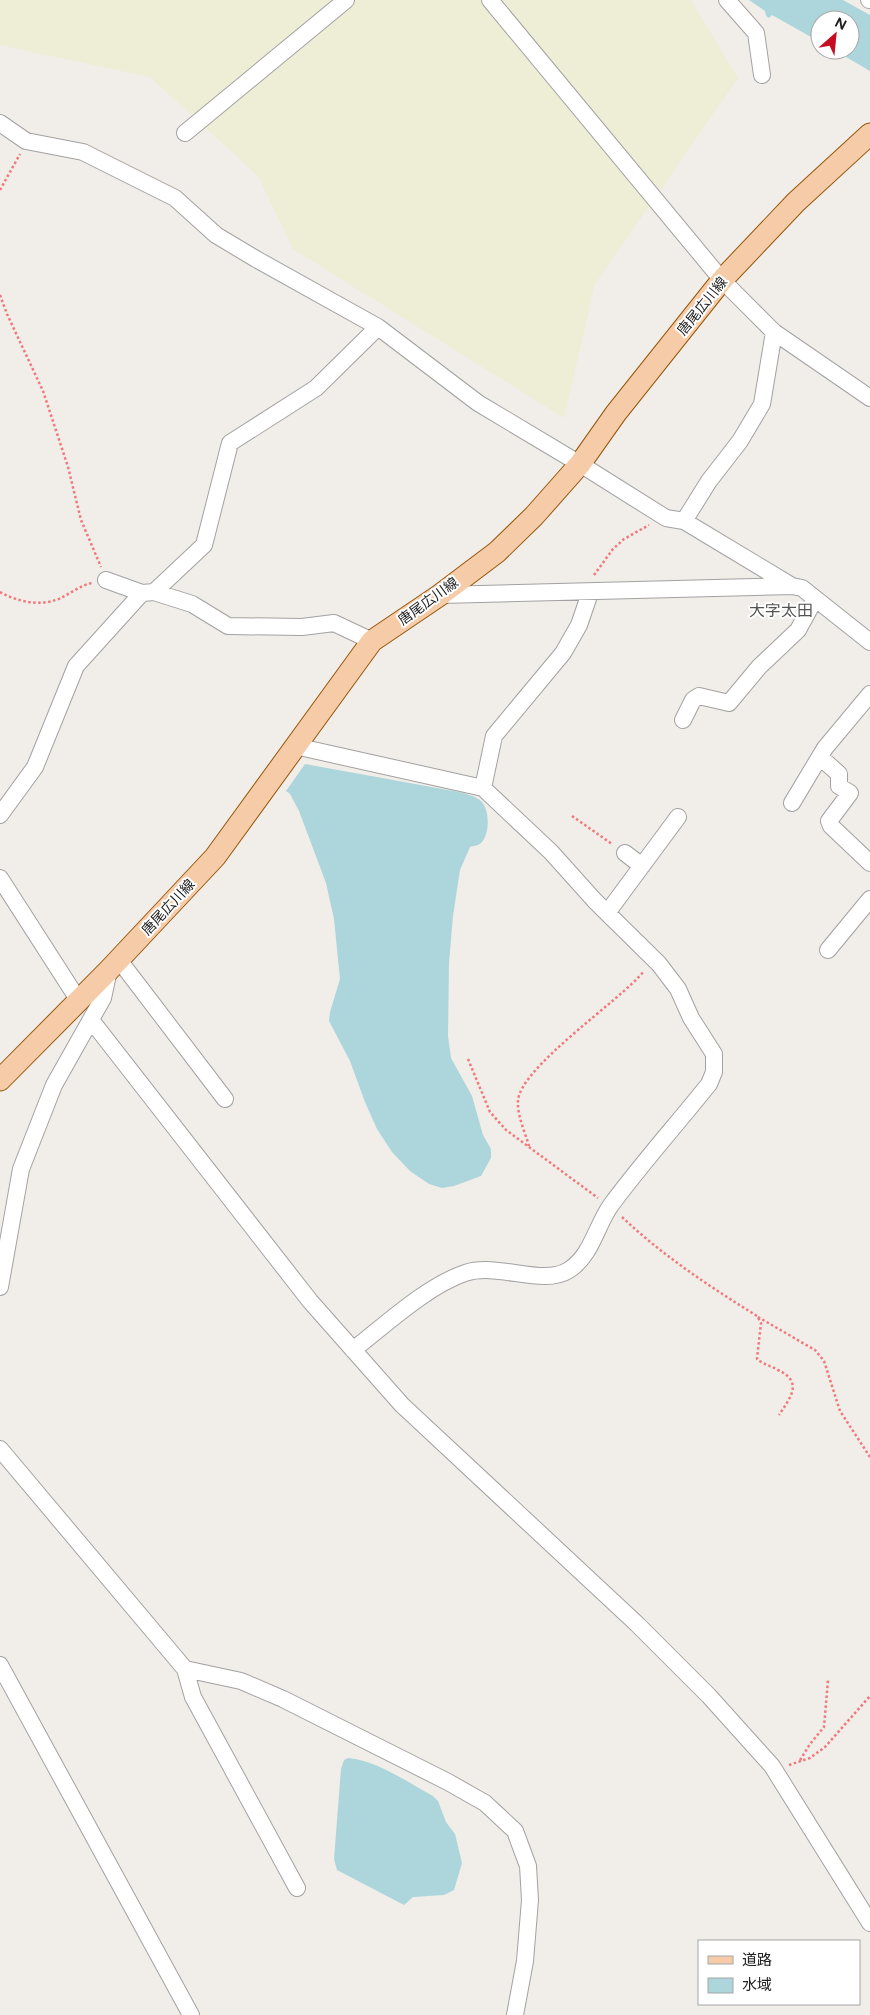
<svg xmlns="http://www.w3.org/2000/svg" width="870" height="2015" font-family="Figtree,'Noto Sans JP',sans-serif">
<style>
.farmland{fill:#eeedd6}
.water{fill:#acd6db}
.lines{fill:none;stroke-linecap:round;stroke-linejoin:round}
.minor-casing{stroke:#a2a2a2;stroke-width:18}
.major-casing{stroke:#95560a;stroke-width:23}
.path{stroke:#f1797c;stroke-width:2.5;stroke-dasharray:2.5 2.5;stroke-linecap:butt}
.minor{stroke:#fff;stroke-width:16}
.major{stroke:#f6cba8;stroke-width:21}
.labels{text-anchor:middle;stroke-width:4;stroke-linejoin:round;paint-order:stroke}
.street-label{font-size:14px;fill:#212121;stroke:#fff}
.quarter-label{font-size:16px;fill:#545454;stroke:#fff}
</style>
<rect width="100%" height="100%" fill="#f1ede9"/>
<path class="farmland" d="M 0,0 L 691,0 L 738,78 L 595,284 L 564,418 L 293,249 L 258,176 L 150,77 L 0,45 Z"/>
<path class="water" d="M 749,0 L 843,0 L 870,15 L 870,71 L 834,50 L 850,50 L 850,20 L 820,20 L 820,42 L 772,15 L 769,18 L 766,16 L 765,11 Z
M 305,764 L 459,792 C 467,794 475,796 481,801 C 490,810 490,834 481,843 C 479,845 474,846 470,847 L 460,870 L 453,916 L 449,963 L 448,1036 L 451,1058 L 472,1096 L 483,1135 L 491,1149 L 491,1158 L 481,1176 L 454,1186 L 442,1188 L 429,1184 L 410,1171 L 392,1152 L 377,1129 L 365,1102 L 350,1061 L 329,1021 L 330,1012 L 340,979 L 334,919 L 326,883 L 299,811 L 290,794 L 286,791 Z
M 348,1758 C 378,1761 407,1782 433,1796 L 438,1801 L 446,1822 L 455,1834 L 462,1863 L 454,1890 L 444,1895 L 413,1897 L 404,1905 L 337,1870 L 334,1859 L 341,1769 L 344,1760 Z"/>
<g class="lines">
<defs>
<path id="minor" d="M 490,0 L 722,280 L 774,332 L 870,398
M 727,0 L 756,33 L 762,75
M 869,0 L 870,0
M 0,123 L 26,141 L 83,152 L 175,198 L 216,235 L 256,259 L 378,327 L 478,403 L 580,464 L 666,518 L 684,521 L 792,586
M 185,133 L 346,0
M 684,521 L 709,481 L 740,441 L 762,404 L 774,332
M 106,580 L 142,593 L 154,592 L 192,604 L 228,626 L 302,627 L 334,623 L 372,641
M 154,592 L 204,545 L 230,443 L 316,388 L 378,327
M 440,595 L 792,586 L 802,588 L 870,642
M 683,720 L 693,700 L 699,696 L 729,703 L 759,667 L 798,630 L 815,599
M 295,746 L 483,788 L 551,852 L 595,901 L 659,964 L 678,989 L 691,1018 L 714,1054 L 714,1072 L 709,1084 C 677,1124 642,1163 611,1205 C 596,1226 592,1255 569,1270 C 542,1287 499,1262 465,1273 C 427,1286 385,1325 353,1350
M 820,757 L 839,774 L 839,786 L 850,793 L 829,821 L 831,826 L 870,863
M 483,788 L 494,736 L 563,653 L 579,625 L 590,593
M 792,803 L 825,748 L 870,694
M 0,815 L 35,767 L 76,666 L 142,593
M 625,853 L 642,866
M 0,878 L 79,1001
M 607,913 L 678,817
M 828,950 L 870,899
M 119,960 L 225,1099
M 91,1020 L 310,1301 L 402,1405 L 637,1624 L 709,1696 L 772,1766 L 870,1923
M 0,1287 L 21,1169 L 54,1085 L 103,998 L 109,970
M 0,1449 L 185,1669 L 241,1681 L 283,1699 L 448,1782 L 485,1803 L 515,1831 L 528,1866 L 530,1900 L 525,1961 L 515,2015
M 0,1665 L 191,2015
M 185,1669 L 193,1697 L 297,1888"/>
<path id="major" d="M 0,1080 L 109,970 L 215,857 L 372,641 L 440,595 L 497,552 L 534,516 L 580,464 L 616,413 L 722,280 L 796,202 L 870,134"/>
</defs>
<use href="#minor" class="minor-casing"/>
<use href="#major" class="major-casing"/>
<path class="path" d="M 0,190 L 20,154
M 0,295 L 7,314 L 43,391 L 68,467 L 81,520 L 101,567
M 594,575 L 613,549 L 624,539 L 649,525
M 0,592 C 18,602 41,607 61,598 C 71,593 81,585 92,583
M 572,816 L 612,844
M 468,1059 L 490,1112 L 506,1130 L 598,1198
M 529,1146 C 525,1132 517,1115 518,1101 C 520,1067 620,1001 644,971
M 622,1217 C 663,1256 709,1286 757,1316 L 761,1323 L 757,1359 C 763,1364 771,1366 778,1370 C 804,1382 790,1398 779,1415
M 758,1317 L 815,1350 L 824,1361 L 840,1411 L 870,1457
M 800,1760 L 810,1744 L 824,1727 L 828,1680
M 789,1765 L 810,1758 L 825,1747 L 870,1696"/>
<use href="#minor" class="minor"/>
<use href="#major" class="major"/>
</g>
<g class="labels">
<g class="street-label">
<text transform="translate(702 306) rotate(-51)" y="5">唐尾広川線</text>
<text transform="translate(428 601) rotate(-36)" y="5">唐尾広川線</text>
<text transform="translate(168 907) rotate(-47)" y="5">唐尾広川線</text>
</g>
<g class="quarter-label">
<text x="781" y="616">大字太田</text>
</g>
</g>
<rect x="698" y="1940" width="162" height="65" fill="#ffffff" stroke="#a6a6a6"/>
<rect x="708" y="1956" width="25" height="8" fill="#f6cba8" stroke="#a6a6a6"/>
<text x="742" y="1965" font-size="15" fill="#212121">道路</text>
<rect x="708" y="1978" width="25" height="15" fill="#acd6db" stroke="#a6a6a6"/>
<text x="742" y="1990" font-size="15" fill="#212121">水域</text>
<g transform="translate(835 35) rotate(27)"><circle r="24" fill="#ffffff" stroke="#a6a6a6"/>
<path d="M0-4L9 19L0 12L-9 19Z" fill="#c50d24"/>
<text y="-8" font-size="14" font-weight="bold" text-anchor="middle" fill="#212121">N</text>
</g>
</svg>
